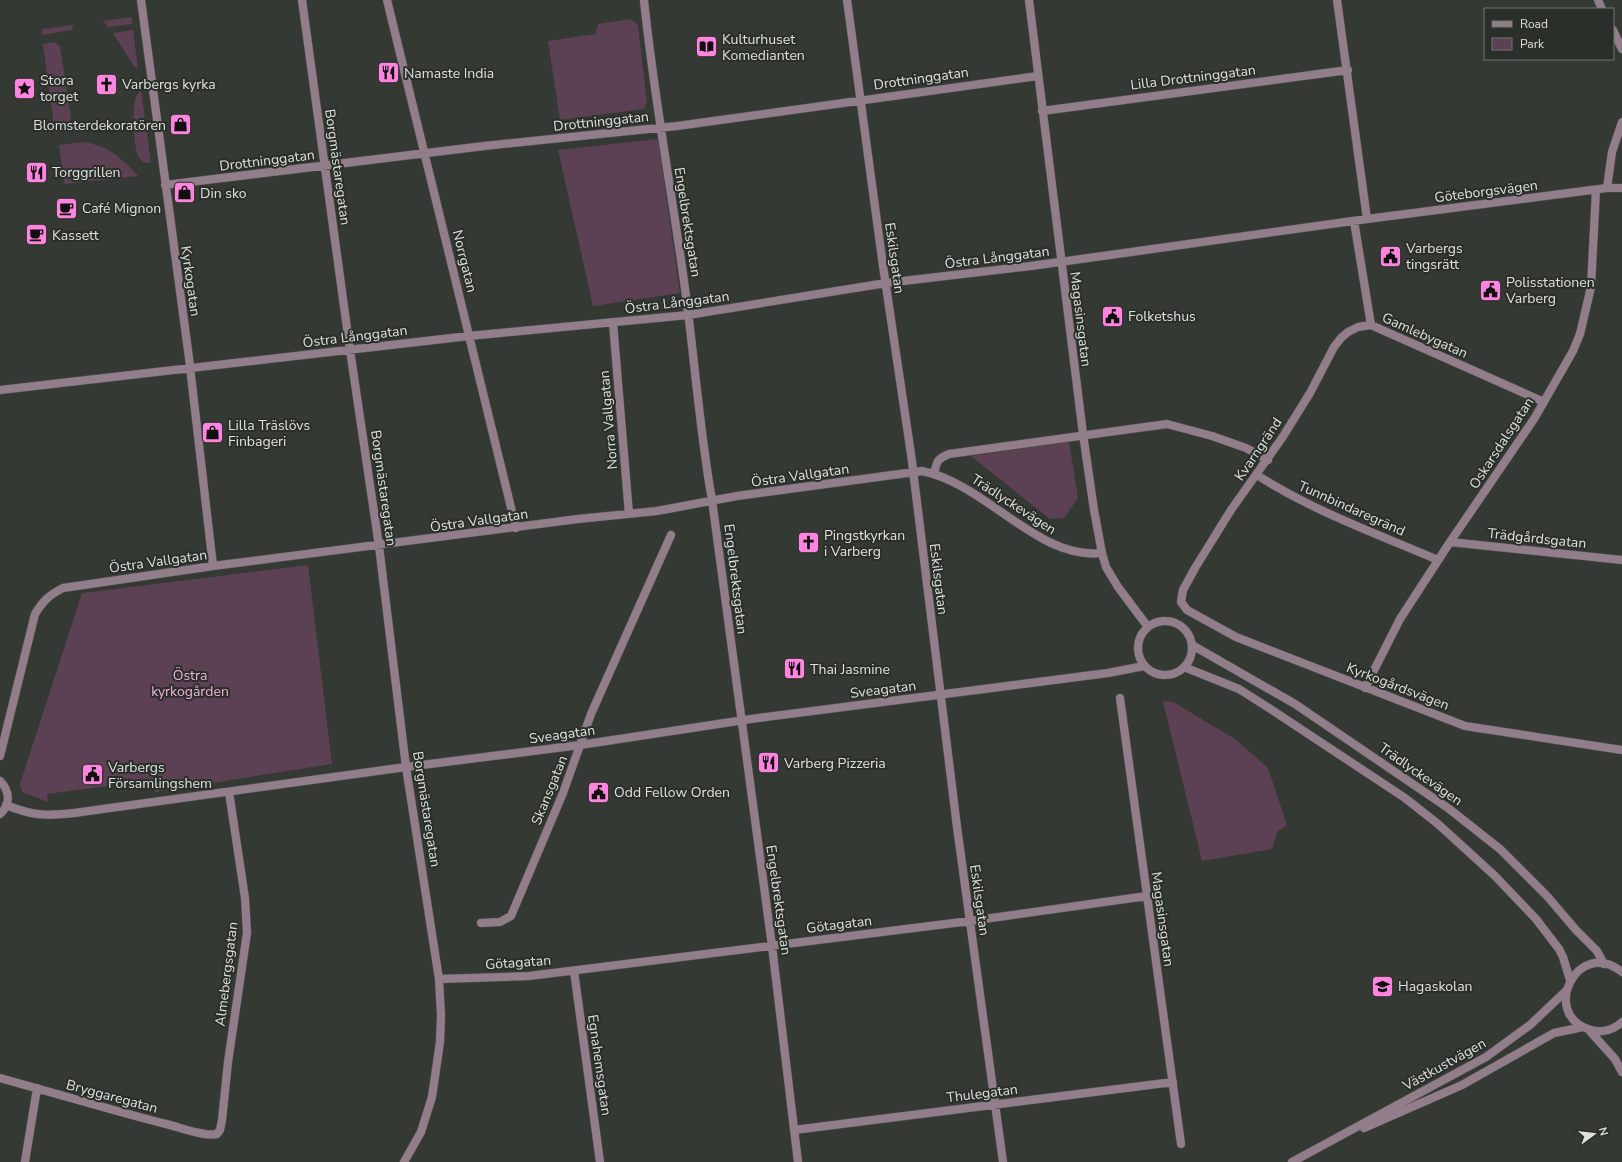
<svg xmlns="http://www.w3.org/2000/svg" width="1622" height="1162" font-family="'Nunito Sans',sans-serif">
<style>
.green{fill:#5b4153}
.lines{fill:none;stroke-linecap:round;stroke-linejoin:round}
.minor-casing{stroke:#535751;stroke-width:9}
.tertiary-casing{stroke:#535751;stroke-width:9}
.minor{stroke:#927d8b;stroke-width:8}
.tertiary{stroke:#927d8b;stroke-width:8}
.labels{text-anchor:middle;stroke-width:4;stroke-linejoin:round;paint-order:stroke}
.poi-label{font-size:14px;fill:#dde0dc;stroke:#2b2f29;text-anchor:start}
.street-label{font-size:14px;fill:#dde0dc;stroke:#2b2f29}
.park-label{font-size:14px;fill:#f2aede;stroke:#2b2f29}
</style>
<rect width="100%" height="100%" fill="#353933"/>
<path class="green" d="M 132,17 L 132,24 L 108,27 L 103,21 Z
M 631,19 L 638,25 L 647,103 L 644,109 L 560,120 L 548,41 L 595,34 L 598,24 Z
M 74,25 L 71,30 L 42,35 L 42,29 Z
M 133,30 L 138,69 L 134,66 L 113,33 Z
M 54,42 L 60,46 L 71,118 C 70,128 65,131 55,133 L 43,44 Z
M 141,90 L 151,163 C 146,163 143,163 140,159 C 133,151 132,107 136,97 C 137,94 139,92 141,90 Z
M 658,139 L 680,293 L 593,306 L 558,150 Z
M 83,142 C 108,146 121,157 138,176 L 64,184 L 59,145 Z
M 1069,442 L 1078,498 L 1064,518 L 1050,519 L 971,456 Z
M 308,565 L 332,764 L 155,792 L 153,780 L 47,794 L 48,802 L 22,792 L 20,784 L 82,593 Z
M 1163,701 L 1173,702 L 1235,739 L 1268,768 L 1287,825 L 1277,832 L 1272,849 L 1202,861 Z"/>
<g class="lines">
<defs>
<path id="minor" d="M 141,0 L 189,358 L 213,566
M 302,0 L 350,350 L 379,546 L 406,767 L 439,979 L 441,1015 L 440,1042 L 432,1097 L 421,1132 L 404,1162
M 387,0 L 516,528
M 644,0 C 654,99 673,198 686,296 C 695,364 700,433 712,500 L 772,946 L 798,1162
M 847,0 L 883,266 L 911,454 L 957,827 L 1003,1162
M 1337,0 L 1367,219
M 1598,0 L 1602,9
M 1613,30 L 1622,49
M 1042,111 L 1348,70
M 165,185 L 484,146 L 677,126 L 1038,76
M 1607,188 L 1612,152 L 1622,122
M 1354,221 L 1371,325 L 1544,402
M 613,323 L 629,514
M 1371,325 L 1358,327 L 1348,332 L 1341,338 L 1334,347 L 1310,393 L 1282,438 L 1231,510 L 1195,568 L 1183,590 L 1181,602 L 1187,610 L 1236,637 L 1465,726 L 1622,750
M 0,390 L 469,336 L 688,315 L 886,283 L 1031,266 L 1367,219 L 1607,188 L 1622,188
M 934,474 C 937,461 937,459 949,454 L 1167,424 L 1212,436 L 1246,448 L 1268,460
M 1257,475 C 1313,511 1377,534 1438,560
M 1450,542 L 1622,560
M 1365,688 L 1400,619 L 1450,542 L 1534,419 L 1573,351 L 1580,334 L 1591,287 L 1596,190
M 1120,698 L 1181,1144
M 0,756 L 35,614 C 43,601 49,595 63,588 L 213,566 L 578,519 L 657,511 L 737,496 L 922,471 C 987,484 1037,560 1102,553
M 481,923 L 500,922 L 511,916 L 563,793 L 591,714 L 671,535
M 574,971 L 600,1162
M 439,979 L 529,976 L 970,921 L 1147,896
M 0,1078 C 55,1093 111,1110 166,1124 C 179,1127 204,1137 217,1134 L 220,1130 L 222,1120 L 228,1062 L 247,933 L 245,898 L 229,792
M 794,1130 L 1173,1082
M 25,1162 L 37,1088"/>
<path id="tertiary" d="M 1029,0 L 1083,434 L 1094,510 L 1102,553 L 1106,567 L 1118,587 L 1148,627
M1138 648a27 27 0 1 1 54 0a27 27 0 1 1-54 0Z
M 1192,645 L 1295,704 L 1448,808 L 1500,849 L 1547,896 L 1576,930 L 1597,951 L 1604,964
M 1184,667 L 1239,689 L 1272,710 L 1405,798 L 1438,824 L 1495,876 L 1536,919 L 1559,949 L 1563,957 L 1570,980
M 0,781 C 10,791 11,804 0,814
M 6,805 C 33,816 46,816 74,813 L 406,767 L 580,745 L 751,719 L 1108,673 L 1144,666
M 1622,972 C 1577,936 1539,1016 1591,1030 C 1602,1033 1614,1030 1622,1022
M 1588,1029 L 1615,1059 L 1622,1072
M 1364,1128 L 1462,1085 L 1554,1033 L 1583,1027
M 1292,1162 L 1486,1057 L 1530,1025 L 1566,991"/>
</defs>
<use href="#minor" class="minor-casing"/>
<use href="#tertiary" class="tertiary-casing"/>
<use href="#minor" class="minor"/>
<use href="#tertiary" class="tertiary"/>
</g>
<defs>
<symbol id="library-square" viewBox="-11 -11 22 22"><rect x="-9" y="-9" width="18" height="18" rx="4" fill="#fe85df" stroke="#2b2f29"/><path d="M-6-4Q-3-5.5-.7-3.5V5Q-3 3-6 4ZM6-4Q3-5.5 .7-3.5V5Q3 3 6 4Z" fill="#111"/></symbol>
<symbol id="restaurant-square" viewBox="-11 -11 22 22"><rect x="-9" y="-9" width="18" height="18" rx="4" fill="#fe85df" stroke="#2b2f29"/><path d="M-5-6h1v4h1v-4h1v4h1v-4h1v5L-1.5 .5V6h-2V.5L-5-1ZM5-6V6H3V1.5H1.5Q1.5-4 5-6Z" fill="#111"/></symbol>
<symbol id="church-square" viewBox="-11 -11 22 22"><rect x="-9" y="-9" width="18" height="18" rx="4" fill="#fe85df" stroke="#2b2f29"/><path d="M-1.2-6h2.4v3.5h3.3v2.4h-3.3V6h-2.4V-.1h-3.3v-2.4h3.3Z" fill="#111"/></symbol>
<symbol id="sight-square" viewBox="-11 -11 22 22"><rect x="-9" y="-9" width="18" height="18" rx="4" fill="#fe85df" stroke="#2b2f29"/><path d="M0-6L1.8-2.2L6-1.7L2.9 1.2L3.7 5.4L0 3.3L-3.7 5.4L-2.9 1.2L-6-1.7L-1.8-2.2Z" fill="#111"/></symbol>
<symbol id="shop-square" viewBox="-11 -11 22 22"><rect x="-9" y="-9" width="18" height="18" rx="4" fill="#fe85df" stroke="#2b2f29"/><path d="M-5-2.5h2.3a2.7 3.5 0 0 1 5.4 0H5L5.5 6h-11ZM-1.5-2.5h3a1.5 2.3 0 0 0-3 0Z" fill="#111"/></symbol>
<symbol id="cafe-square" viewBox="-11 -11 22 22"><rect x="-9" y="-9" width="18" height="18" rx="4" fill="#fe85df" stroke="#2b2f29"/><path d="M-5.5-4.5H6V0H3Q3 3.5 0 3.5H-2.5Q-5.5 3.5-5.5 0ZM3-3.2v2h1.7v-2ZM-6 4.5H4V6H-6Z" fill="#111"/></symbol>
<symbol id="civic-square" viewBox="-11 -11 22 22"><rect x="-9" y="-9" width="18" height="18" rx="4" fill="#fe85df" stroke="#2b2f29"/><path d="M-.6-6.5H3V-4.5H.6V-3L4-1V1h2V6H-6V1h2V-1L-.6-3ZM-1.2 2.5V6h2.4V2.5Z" fill="#111"/></symbol>
<symbol id="school-square" viewBox="-11 -11 22 22"><rect x="-9" y="-9" width="18" height="18" rx="4" fill="#fe85df" stroke="#2b2f29"/><path d="M0-5L7-2L0 1L-7-2ZM-4 1L0 2.5L4 1V4Q0 6-4 4Z" fill="#111"/></symbol>
</defs>
<g fill-rule="evenodd">
<use href="#library-square" x="694" y="34" width="25" height="25"/>
<use href="#restaurant-square" x="376" y="60" width="25" height="25"/>
<use href="#church-square" x="94" y="72" width="25" height="25"/>
<use href="#sight-square" x="12" y="76" width="25" height="25"/>
<use href="#shop-square" x="168" y="112" width="25" height="25"/>
<use href="#restaurant-square" x="24" y="160" width="25" height="25"/>
<use href="#shop-square" x="172" y="180" width="25" height="25"/>
<use href="#cafe-square" x="54" y="196" width="25" height="25"/>
<use href="#cafe-square" x="24" y="222" width="25" height="25"/>
<use href="#civic-square" x="1378" y="244" width="25" height="25"/>
<use href="#civic-square" x="1478" y="278" width="25" height="25"/>
<use href="#civic-square" x="1100" y="304" width="25" height="25"/>
<use href="#shop-square" x="200" y="420" width="25" height="25"/>
<use href="#church-square" x="796" y="530" width="25" height="25"/>
<use href="#restaurant-square" x="782" y="656" width="25" height="25"/>
<use href="#restaurant-square" x="756" y="750" width="25" height="25"/>
<use href="#civic-square" x="80" y="762" width="25" height="25"/>
<use href="#civic-square" x="586" y="780" width="25" height="25"/>
<use href="#school-square" x="1370" y="974" width="25" height="25"/>
</g>
<g class="labels">
<g class="poi-label">
<text x="722" y="44">Kulturhuset<tspan x="722" dy="16">Komedianten</tspan></text>
<text x="404" y="78">Namaste India</text>
<text x="40" y="85">Stora<tspan x="40" dy="16">torget</tspan></text>
<text x="122" y="89">Varbergs kyrka</text>
<text x="166" y="130" text-anchor="end">Blomsterdekoratören</text>
<text x="52" y="177">Torggrillen</text>
<text x="200" y="198">Din sko</text>
<text x="82" y="213">Café Mignon</text>
<text x="52" y="240">Kassett</text>
<text x="1406" y="253">Varbergs<tspan x="1406" dy="16">tingsrätt</tspan></text>
<text x="1506" y="287">Polisstationen<tspan x="1506" dy="16">Varberg</tspan></text>
<text x="1128" y="321">Folketshus</text>
<text x="228" y="430">Lilla Träslövs<tspan x="228" dy="16">Finbageri</tspan></text>
<text x="824" y="540">Pingstkyrkan<tspan x="824" dy="16">i Varberg</tspan></text>
<text x="810" y="674">Thai Jasmine</text>
<text x="784" y="768">Varberg Pizzeria</text>
<text x="108" y="772">Varbergs<tspan x="108" dy="16">Församlingshem</tspan></text>
<text x="614" y="797">Odd Fellow Orden</text>
<text x="1398" y="991">Hagaskolan</text>
</g>
<g class="street-label">
<text transform="translate(1193 77) rotate(-7)" y="5">Lilla Drottninggatan</text>
<text transform="translate(921 78) rotate(-8)" y="5">Drottninggatan</text>
<text transform="translate(601 121) rotate(-6)" y="5">Drottninggatan</text>
<text transform="translate(267 160) rotate(-7)" y="5">Drottninggatan</text>
<text transform="translate(338 167) rotate(82)" y="5">Borgmästaregatan</text>
<text transform="translate(1486 191) rotate(-7)" y="5">Göteborgsvägen</text>
<text transform="translate(688 222) rotate(81)" y="5">Engelbrektsgatan</text>
<text transform="translate(997 257) rotate(-7)" y="5">Östra Långgatan</text>
<text transform="translate(895 258) rotate(82)" y="5">Eskilsgatan</text>
<text transform="translate(465 261) rotate(76)" y="5">Norrgatan</text>
<text transform="translate(191 281) rotate(82)" y="5">Kyrkogatan</text>
<text transform="translate(677 302) rotate(-7)" y="5">Östra Långgatan</text>
<text transform="translate(1081 319) rotate(83)" y="5">Magasinsgatan</text>
<text transform="translate(1425 335) rotate(24)" y="5">Gamlebygatan</text>
<text transform="translate(355 336) rotate(-7)" y="5">Östra Långgatan</text>
<text transform="translate(608 420) rotate(-95)" y="5">Norra Vallgatan</text>
<text transform="translate(1501 443) rotate(-57)" y="5">Oskarsdalsgatan</text>
<text transform="translate(1258 449) rotate(-56)" y="5">Kvarngränd</text>
<text transform="translate(800 475) rotate(-8)" y="5">Östra Vallgatan</text>
<text transform="translate(384 488) rotate(82)" y="5">Borgmästaregatan</text>
<text transform="translate(1014 504) rotate(33)" y="5">Trädlyckevägen</text>
<text transform="translate(1352 508) rotate(24)" y="5">Tunnbindaregränd</text>
<text transform="translate(479 520) rotate(-8)" y="5">Östra Vallgatan</text>
<text transform="translate(1537 538) rotate(6)" y="5">Trädgårdsgatan</text>
<text transform="translate(158 561) rotate(-8)" y="5">Östra Vallgatan</text>
<text transform="translate(736 579) rotate(83)" y="5">Engelbrektsgatan</text>
<text transform="translate(939 579) rotate(83)" y="5">Eskilsgatan</text>
<text transform="translate(1398 686) rotate(21)" y="5">Kyrkogårdsvägen</text>
<text transform="translate(883 689) rotate(-7)" y="5">Sveagatan</text>
<text transform="translate(562 734) rotate(-8)" y="5">Sveagatan</text>
<text transform="translate(1421 774) rotate(35)" y="5">Trädlyckevägen</text>
<text transform="translate(549 790) rotate(-68)" y="5">Skansgatan</text>
<text transform="translate(427 809) rotate(81)" y="5">Borgmästaregatan</text>
<text transform="translate(779 900) rotate(82)" y="5">Engelbrektsgatan</text>
<text transform="translate(980 900) rotate(82)" y="5">Eskilsgatan</text>
<text transform="translate(1163 919) rotate(82)" y="5">Magasinsgatan</text>
<text transform="translate(839 924) rotate(-7)" y="5">Götagatan</text>
<text transform="translate(518 962) rotate(-4)" y="5">Götagatan</text>
<text transform="translate(226 974) rotate(-83)" y="5">Almebergsgatan</text>
<text transform="translate(1444 1064) rotate(-29)" y="5">Västkustvägen</text>
<text transform="translate(600 1065) rotate(82)" y="5">Egnahemsgatan</text>
<text transform="translate(982 1093) rotate(-7)" y="5">Thulegatan</text>
<text transform="translate(112 1096) rotate(15)" y="5">Bryggaregatan</text>
</g>
<g class="park-label">
<text x="190" y="680">Östra<tspan x="190" dy="16">kyrkogården</tspan></text>
</g>
</g>
<rect x="1484" y="8" width="130" height="52" fill="#2b2f29" stroke="#727671"/>
<rect x="1492" y="21" width="20" height="6" fill="#927d8b" stroke="#727671"/>
<text x="1520" y="28" font-size="12" fill="#dde0dc">Road</text>
<rect x="1492" y="38" width="20" height="12" fill="#5b4153" stroke="#727671"/>
<text x="1520" y="48" font-size="12" fill="#dde0dc">Park</text>
<g transform="translate(1594 1134) rotate(75)" stroke="#2b2f29" stroke-width="3" paint-order="stroke">
<path d="M0-3L7 15L0 10L-7 15Z" fill="#dde0dc"/>
<text y="-6" font-size="11" font-weight="bold" text-anchor="middle" fill="#dde0dc">N</text>
</g>
</svg>
